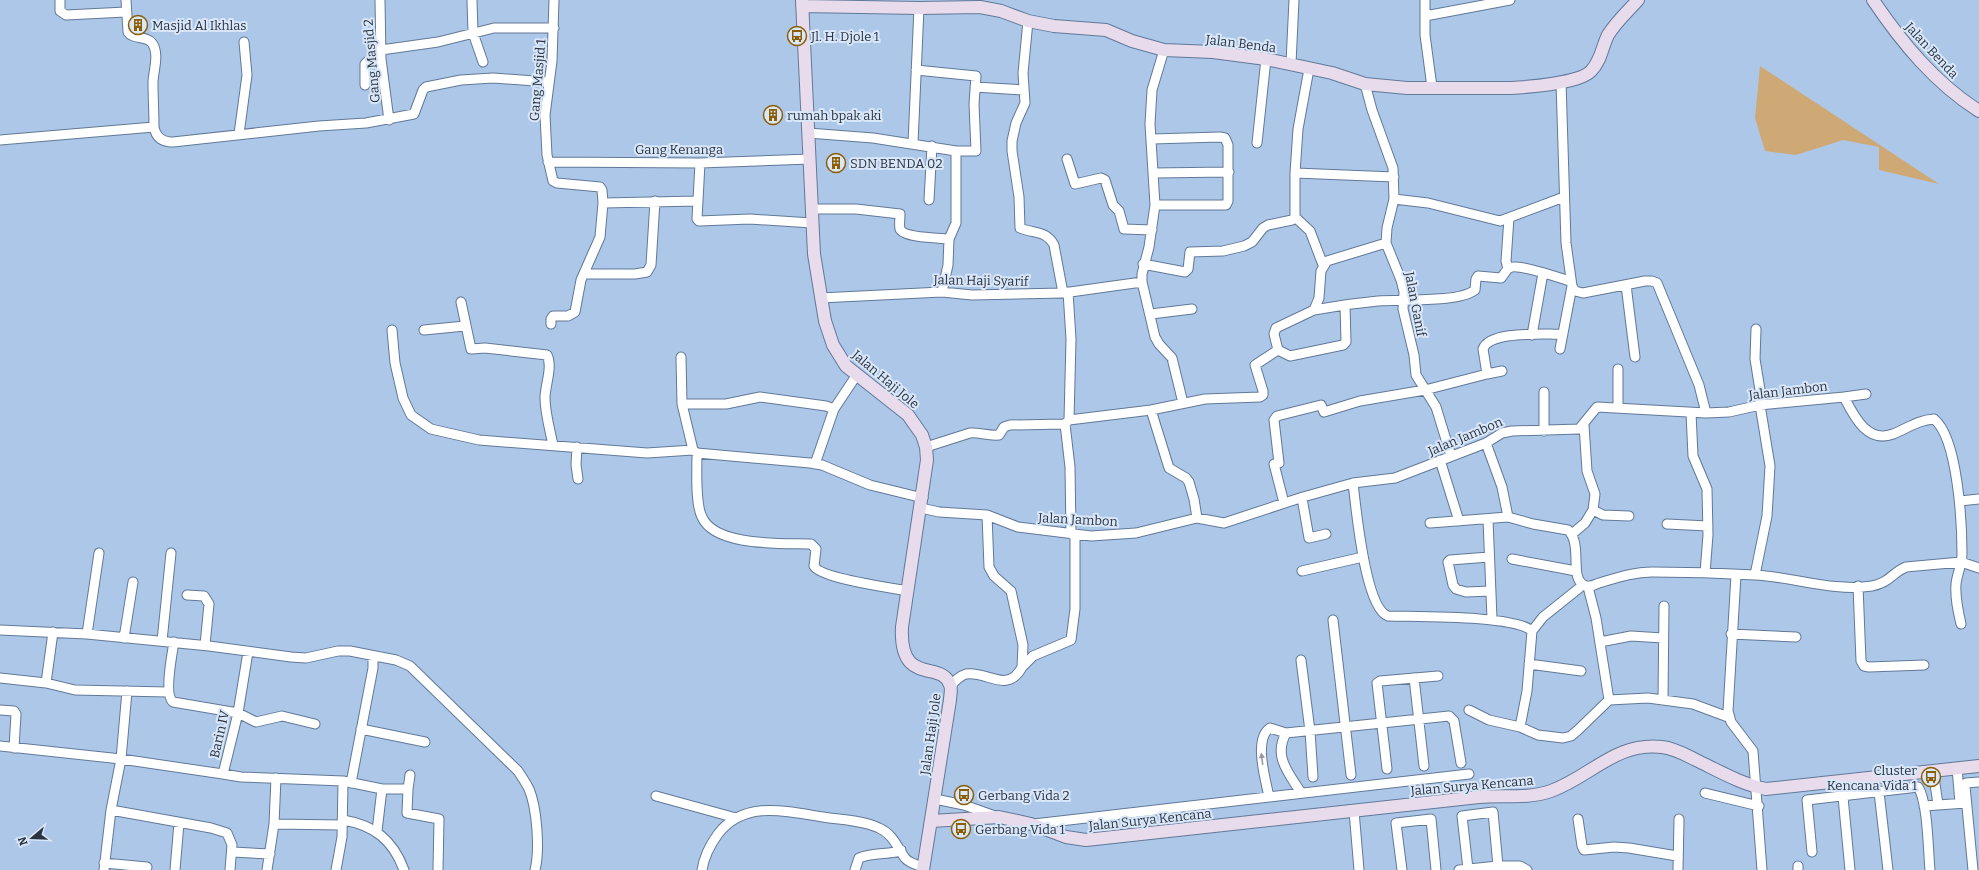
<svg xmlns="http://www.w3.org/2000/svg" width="1979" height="870" font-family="Bitter,serif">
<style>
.green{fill:#cea976}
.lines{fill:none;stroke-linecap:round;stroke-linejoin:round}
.street-casing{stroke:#617998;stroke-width:11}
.secondary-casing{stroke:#617998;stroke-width:14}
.street{stroke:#fff;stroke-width:9}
.secondary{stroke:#e7dbec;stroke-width:12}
.oneway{fill:#9499a0}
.labels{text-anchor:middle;stroke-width:4;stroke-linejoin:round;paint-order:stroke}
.poi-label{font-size:13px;fill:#293341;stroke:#d9e7f8;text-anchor:start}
.street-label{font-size:13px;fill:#293341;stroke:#d9e7f8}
</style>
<rect width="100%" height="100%" fill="#adc7e9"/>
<path class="green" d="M 1760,66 L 1939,184 L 1879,170 L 1879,147 L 1843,140 L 1796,155 L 1765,151 L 1755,118 Z"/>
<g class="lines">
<defs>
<path id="street" d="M 60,0 L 60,11 L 66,15 L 126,12
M 126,0 L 128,32 C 133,40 146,35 152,43 C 160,54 153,71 153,83 C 153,98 154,112 154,127
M 380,0 L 381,59 L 389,120
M 472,0 L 473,33 L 483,62
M 1425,0 L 1425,35 L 1432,87
M 1425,16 L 1510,0
M 1028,21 L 1023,73 L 1025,103 L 1016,123 L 1012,141 L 1012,151 L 1019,197 L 1020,228 C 1034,234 1046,230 1054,245 L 1063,293
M 381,50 L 438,42 L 494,28 L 554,28
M 1164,50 L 1152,90 L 1150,124 L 1155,205 L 1149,247 L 1142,274 L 1142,282 L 1155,337 L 1159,344 L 1172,358 L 1183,403
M 1291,63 L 1294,0
M 1561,82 L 1566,243 L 1572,286 L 1575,291 L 1583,293 L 1645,281 L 1652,281 L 1657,283 L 1699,385 L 1706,413
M 1365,84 L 1372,110 L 1393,168 L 1394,199 L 1387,228 L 1386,243 L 1401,280 L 1404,292 L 1403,309 L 1414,355 L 1416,375 L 1436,407 L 1451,456
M 365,85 L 365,64 L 367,62 L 381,59
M 975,87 L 1024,90
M 808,133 L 873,138 L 956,151 L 976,151 L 974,104 L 976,76 L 916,70
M 239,134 L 247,75 L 244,42
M 1152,139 L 1220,137 L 1225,138 L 1228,145 L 1228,201 L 1226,205 L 1155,205
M 0,140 L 154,127 C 156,138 163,142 173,142 L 319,126 L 366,123 L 414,114 L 423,90 L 426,87 L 461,80 L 493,78 L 548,82
M 913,143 L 919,8
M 1257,143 L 1266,59
M 1067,159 L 1075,184 L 1101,178 L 1105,180 L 1113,205 L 1119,211 L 1124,229 L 1152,230
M 548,162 L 700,163 L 810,159
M 700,163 L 697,219 L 699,221 L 750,219 L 812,223
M 1154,173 L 1229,172
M 1295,173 L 1394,177
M 1394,199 L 1428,203 L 1500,221 L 1564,197
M 929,200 L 932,146
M 603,203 L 698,201
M 813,209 L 856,209 L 900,214 C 900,218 899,225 900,229 C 904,238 940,238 949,239
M 1295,217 L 1310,231 L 1323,265
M 1143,264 L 1185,272 L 1188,269 L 1190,252 L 1223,251 L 1244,246 L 1252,242 L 1263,228 L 1268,225 L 1292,220 L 1295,217 L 1295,173 L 1298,129 L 1309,69
M 1508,269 L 1506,261 L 1509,218
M 584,274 L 635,274 L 647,272 L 651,265 L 655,201
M 1626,285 L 1635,357
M 942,292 L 948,265 L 949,239 L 956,223 L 956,151
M 1068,292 L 1071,339 L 1069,420
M 820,298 L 942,292 L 972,295 L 1063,293 L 1142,282
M 461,302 L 471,349 L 485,348 L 547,355 C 553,367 545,385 545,398 C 545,413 550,430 553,445
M 1314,310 C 1335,306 1356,303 1378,301 C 1401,299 1458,303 1475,290 L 1476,279 L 1478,276 L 1501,278 C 1504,275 1506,270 1509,268 C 1518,263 1559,278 1570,281
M 1151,314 L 1192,309
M 551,324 L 551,319 L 553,316 L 568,316 L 575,312 L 581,280 L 600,237 L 603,203 L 602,190 L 600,187 L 557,183 L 553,181 L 547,155 L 545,115 L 552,61 L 554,0
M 392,330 L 395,363 L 403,398 L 411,415 L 431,429 L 479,440 L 647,453 L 693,450 L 697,453 L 810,463 L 822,465 L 870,485 L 923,498
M 424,330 L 465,326
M 1532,335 L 1543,273
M 1560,349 L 1572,286
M 1278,350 L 1290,356 L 1343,345 L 1346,342 L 1345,305
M 681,357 L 682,404
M 1487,374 L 1502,371
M 1844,397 L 1866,394
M 1618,408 L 1618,369
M 1151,410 L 1169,468 L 1186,478 L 1189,482 L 1194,499 L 1197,518
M 1691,413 L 1693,456 L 1707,489 L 1708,535 L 1705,573
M 1544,431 L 1544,392
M 1486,443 L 1502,487 L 1508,517 L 1533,524 L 1568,530 C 1583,544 1569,578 1584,585 C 1589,588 1594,585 1599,583 C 1616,578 1633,572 1652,572 C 1686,572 1721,573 1755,575 C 1794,577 1833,592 1872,586 C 1889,583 1893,572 1906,567 L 1961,562 L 1979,568
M 577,447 L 576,465 L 578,479
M 926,447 L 970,433 C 979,432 987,436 999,435 L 1004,427 L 1010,425 L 1065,424
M 693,450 L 682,404 L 726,404 L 760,397 L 826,406 L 834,409
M 697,453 C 697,469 695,504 702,517 C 715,547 783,543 811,544 L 816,549 L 814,566 C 820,578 891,588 908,591
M 1440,460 L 1459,521
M 815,464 L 834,409 L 856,376
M 1353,483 C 1356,508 1365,608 1388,616 C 1416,617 1514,615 1532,631 L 1527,691 L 1520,727
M 1302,498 L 1309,538 L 1326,534
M 1960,501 L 1979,499
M 1284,503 L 1274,464 L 1279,463 L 1274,420 L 1277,416 L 1321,405 L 1324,412 L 1360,401 L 1425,390 L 1487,374 L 1483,349 C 1490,330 1545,335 1563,334
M 921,508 L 939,512 L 987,515 L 1018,527 L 1091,536 L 1136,533 L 1197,518 L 1224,523 L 1303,497 L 1353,483 L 1395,478 L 1486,443 L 1502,433 L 1512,431 L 1579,429 L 1597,407 L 1706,413 L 1729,412 L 1760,405 L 1844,397 C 1854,416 1867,444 1893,434 C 1908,428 1918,420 1934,419 C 1958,438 1962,524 1962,554 C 1962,565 1957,574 1956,584 C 1955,598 1958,611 1961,624
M 1593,510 L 1603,515 L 1629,516
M 1488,519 L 1492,619
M 1430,523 L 1508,517
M 1667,524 L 1708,526
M 1071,534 L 1070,467 L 1065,424 L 1069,420 L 1151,410 L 1205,399 L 1260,397 L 1263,395 L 1263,391 L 1255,365 L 1278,350 L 1274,334 L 1276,328 L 1314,310 L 1319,298 L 1321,271 L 1327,261 L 1386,243
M 1572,534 L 1585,523 L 1593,510 L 1595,494 L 1587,471 L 1584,425
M 1489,557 L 1450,560 L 1448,562 L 1453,585 L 1456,589 L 1466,592 L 1491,591
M 1512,559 L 1576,571
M 1302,571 L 1363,557
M 1736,575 L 1728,711 L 1731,722 L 1753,751 L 1762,870
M 1755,575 L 1767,516 L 1770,466 L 1760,405 L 1760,390 L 1755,359 L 1756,329
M 1858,586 L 1861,661 L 1864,666 L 1869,667 L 1924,665
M 1588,587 L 1596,618 L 1609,700
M 187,595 L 204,596 L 209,604 L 205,645
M 1333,620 L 1351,775
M 0,630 L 87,634 L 209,646 L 291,657 L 306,658 L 338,651 L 350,651 L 396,660 L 410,666 L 518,771 C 522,777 526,783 529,789 C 537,808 540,850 535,870
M 1532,631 L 1543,617 L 1583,585
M 87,634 L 99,553
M 1731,634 L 1796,637
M 124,638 L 133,582
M 162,641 L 171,553
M 174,642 C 172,654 164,695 173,702 L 238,713 L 256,722 L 282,716 L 315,724
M 1600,642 L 1631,636 L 1663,638
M 248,652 L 238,713 L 223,774 L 241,777 L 343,781 L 382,789 L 408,789 L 410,775
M 1301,660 L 1310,731 L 1313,777
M 1529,664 L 1581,671
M 1022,667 L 1033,656 L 1071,640 L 1075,609 L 1075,534
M 0,678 L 46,683 L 75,690 L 168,692
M 1414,678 L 1424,766
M 46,683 L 53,632
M 951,686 C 955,681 959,676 966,674 C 986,670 1007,695 1022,667 L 1023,645 L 1011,591 L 994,576 L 989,567 L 987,515
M 127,691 L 121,759 L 223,774
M 1663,700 L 1664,606
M 0,710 L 14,711 L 16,714 L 14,748
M 1469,710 L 1489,720 L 1520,727 L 1538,735 L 1563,738 L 1571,736 L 1578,730 L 1609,700 L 1648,698 L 1693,704 L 1728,717
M 361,729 L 425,742
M 1286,733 C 1273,757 1289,773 1301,793
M 0,746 L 121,759 L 111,810 L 104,870
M 1957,768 L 1960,803
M 1387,769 L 1377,683 L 1380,681 L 1438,676
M 1933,771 L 1938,804
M 351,783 L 373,668 L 373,656
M 408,789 L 407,813 L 439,819 L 438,870
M 1879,792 L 1888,870
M 1705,793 L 1759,806
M 656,796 L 736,818
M 1269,797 C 1266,781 1253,739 1270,728 L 1286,733 L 1449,716 L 1454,721 L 1461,763
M 1843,797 L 1850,870
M 935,799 L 964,805 L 995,816
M 1924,806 L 1966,803
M 111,810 L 211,828 L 227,833 L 232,845 L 230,870
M 1354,811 L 1359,870
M 1578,819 L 1582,846 L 1584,850 L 1614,847 L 1629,848 L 1677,856
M 343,820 C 374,825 393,840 404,870
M 274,824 L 342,825
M 1034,824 L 1469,774
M 377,831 L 382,789
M 233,852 L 270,854
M 1812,852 L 1807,800 L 1918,787 C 1928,802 1928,850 1930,870
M 104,863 L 147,867
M 175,870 L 179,823
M 267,870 L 274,824 L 276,778
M 336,870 L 342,837 L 343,781
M 702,870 C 704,857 710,845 718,834 C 744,800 786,811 823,817 C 841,820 862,820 879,828 C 893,834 897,847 905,858 C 909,863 917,865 923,867
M 855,870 L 859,858 L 862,857 C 872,853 897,854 901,850
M 1402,870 L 1396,823 L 1431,819 L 1436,870
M 1459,870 L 1498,866 L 1493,812 L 1462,816 L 1468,869 L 1468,870
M 1499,870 L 1498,866 L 1520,866 L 1527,870
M 1678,870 L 1679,819
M 1798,870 L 1798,866
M 1973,870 L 1965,786 L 1966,783 L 1979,782"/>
<path id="secondary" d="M 802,0 L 814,254 L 825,321 L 833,345 L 846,366 L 908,415 L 922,435 L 926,447 L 927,460 L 902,627 C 899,688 942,659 950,685 C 952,689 950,696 950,700 L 923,870
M 1873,0 C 1902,43 1935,83 1979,111
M 802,6 L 919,8 L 980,7 L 1001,11 L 1028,21 L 1054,26 L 1106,30 L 1132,41 L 1164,50 L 1213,52 L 1266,59 L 1332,73 L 1365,84 L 1407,88 L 1511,88 C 1528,87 1580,83 1591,71 C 1601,61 1602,47 1608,35 C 1616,22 1628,11 1638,0
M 931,821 L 999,817 L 1031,824 L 1066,837 L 1086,840 L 1479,797 C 1503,795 1528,799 1551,791 C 1592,776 1615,742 1662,747 C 1674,748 1686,755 1696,760 C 1719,771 1741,784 1766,789 L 1979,766"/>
</defs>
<use href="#street" class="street-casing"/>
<use href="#secondary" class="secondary-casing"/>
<use href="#street" class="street"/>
<use href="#secondary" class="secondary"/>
</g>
<defs><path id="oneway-solid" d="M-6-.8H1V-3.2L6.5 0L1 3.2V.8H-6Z"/></defs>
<use class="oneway" href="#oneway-solid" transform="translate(1262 759) rotate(-97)"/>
<defs>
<symbol id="building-ring" viewBox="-11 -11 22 22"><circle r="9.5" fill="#d9e7f8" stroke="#8c5e04" stroke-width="1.5"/><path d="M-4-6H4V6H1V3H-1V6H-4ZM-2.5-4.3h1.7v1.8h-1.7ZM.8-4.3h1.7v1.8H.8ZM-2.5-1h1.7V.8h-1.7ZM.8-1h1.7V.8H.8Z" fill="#8c5e04"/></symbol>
<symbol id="bus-ring" viewBox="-11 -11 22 22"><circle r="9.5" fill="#d9e7f8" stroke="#8c5e04" stroke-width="1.5"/><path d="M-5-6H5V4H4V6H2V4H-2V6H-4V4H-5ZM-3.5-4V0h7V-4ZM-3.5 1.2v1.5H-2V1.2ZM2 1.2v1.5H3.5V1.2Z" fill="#8c5e04"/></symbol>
</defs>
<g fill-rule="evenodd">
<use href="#building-ring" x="127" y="14" width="22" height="22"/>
<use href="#bus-ring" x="786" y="25" width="22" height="22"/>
<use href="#building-ring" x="762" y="104" width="22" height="22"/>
<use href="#building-ring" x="825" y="152" width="22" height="22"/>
<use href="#bus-ring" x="1920" y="766" width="22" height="22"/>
<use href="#bus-ring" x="953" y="784" width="22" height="22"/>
<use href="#bus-ring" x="950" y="818" width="22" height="22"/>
</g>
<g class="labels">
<g class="poi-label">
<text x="152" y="30">Masjid Al Ikhlas</text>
<text x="811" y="41">Jl. H. Djole 1</text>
<text x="787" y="120">rumah bpak aki</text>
<text x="850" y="168">SDN BENDA 02</text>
<text x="1917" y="775" text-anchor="end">Cluster<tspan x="1917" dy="15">Kencana Vida 1</tspan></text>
<text x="978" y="800">Gerbang Vida 2</text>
<text x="975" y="834">Gerbang Vida 1</text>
</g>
<g class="street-label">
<text transform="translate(1241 43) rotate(7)" y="5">Jalan Benda</text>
<text transform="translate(1932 50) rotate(47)" y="5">Jalan Benda</text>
<text transform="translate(371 61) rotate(-95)" y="5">Gang Masjid 2</text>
<text transform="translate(537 80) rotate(-85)" y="5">Gang Masjid 1</text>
<text x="679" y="154">Gang Kenanga</text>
<text transform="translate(981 280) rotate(1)" y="5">Jalan Haji Syarif</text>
<text transform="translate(1416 304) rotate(79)" y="5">Jalan Ganif</text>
<text transform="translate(886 379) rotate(40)" y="5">Jalan Haji Jole</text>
<text transform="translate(1788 390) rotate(-7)" y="5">Jalan Jambon</text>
<text transform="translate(1465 436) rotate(-23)" y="5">Jalan Jambon</text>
<text transform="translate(1078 519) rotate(3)" y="5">Jalan Jambon</text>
<text transform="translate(219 734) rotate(-77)" y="5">Barin IV</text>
<text transform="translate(930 734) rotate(-82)" y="5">Jalan Haji Jole</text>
<text transform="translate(1472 785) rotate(-5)" y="5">Jalan Surya Kencana</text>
<text transform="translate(1150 819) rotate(-6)" y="5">Jalan Surya Kencana</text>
</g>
</g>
<g transform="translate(32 838) rotate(251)" stroke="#d9e7f8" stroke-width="3" paint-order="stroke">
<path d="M0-3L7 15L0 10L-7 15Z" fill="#293341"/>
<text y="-6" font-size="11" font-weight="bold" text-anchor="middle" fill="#293341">N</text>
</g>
</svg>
